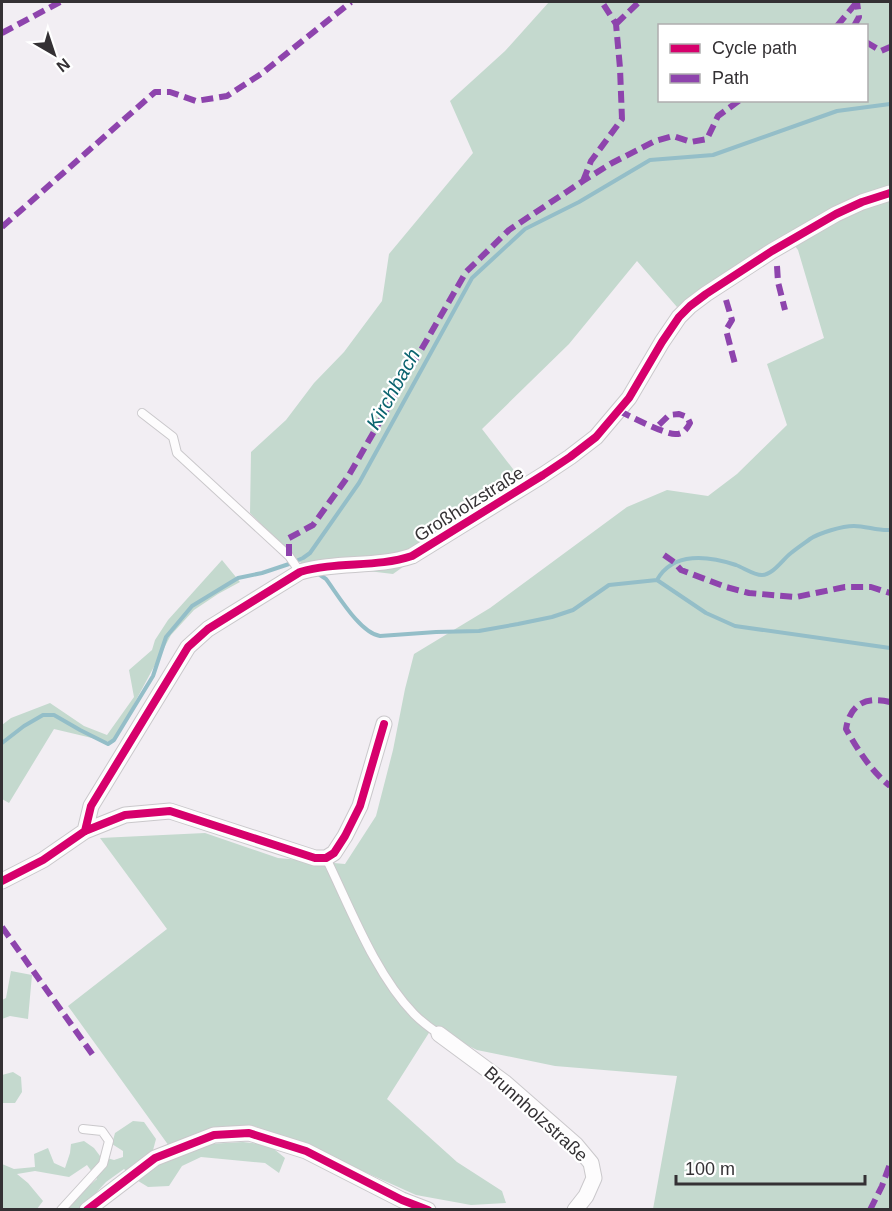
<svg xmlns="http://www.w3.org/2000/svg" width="892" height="1211" font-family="Arial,sans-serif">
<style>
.green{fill:#c4d9ce;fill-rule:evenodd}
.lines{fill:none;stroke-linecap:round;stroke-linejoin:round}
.stream{stroke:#94bec8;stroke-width:4}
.lane-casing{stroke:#cac8cb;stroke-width:10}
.street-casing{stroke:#cac8cb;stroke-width:17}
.lane{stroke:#fdfcfd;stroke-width:8}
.street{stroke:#fdfcfd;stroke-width:15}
.quiet{stroke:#8e44ad;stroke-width:6;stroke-dasharray:12 6;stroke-linecap:butt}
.cycleway-casing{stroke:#fff;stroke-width:11}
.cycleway{stroke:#d6006c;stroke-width:8}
.labels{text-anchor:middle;stroke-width:4.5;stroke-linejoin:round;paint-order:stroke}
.street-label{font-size:18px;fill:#343134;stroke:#fff}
.water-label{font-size:20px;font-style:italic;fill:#0a636f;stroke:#fff}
</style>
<rect width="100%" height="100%" fill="#f2eef3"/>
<path class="green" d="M 549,2 L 890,2 L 890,1209 L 653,1209 L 677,1076 L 555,1066 L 477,1050 L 432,1028 L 387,1099 L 457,1162 L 502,1191 L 506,1203 L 471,1205 L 416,1195 L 289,1138 L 254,1126 L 217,1130 L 169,1146 L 68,1006 L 167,929 L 100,838 L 205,833 L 278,858 L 345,864 L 376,816 L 393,750 L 405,689 L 414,654 L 490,608 L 627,507 L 667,490 L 708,496 L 737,474 L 787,425 L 767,364 L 824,338 L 798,250 L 791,241 L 677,307 L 637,261 L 569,344 L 482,429 L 523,482 L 393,574 L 301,563 L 250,513 L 251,452 L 286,420 L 314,383 L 344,352 L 382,301 L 389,254 L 473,153 L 450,101 L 505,51 ZM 660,26 L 866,26 L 866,100 L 660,100 Z
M 222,560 L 240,582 L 218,594 L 194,610 L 171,635 L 113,743 L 54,729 L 9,803 L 2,799 L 2,725 L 11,718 L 50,703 L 84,726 L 107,735 L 134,697 L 129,670 L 152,650 L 155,640 L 168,620 Z
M 11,971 L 32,975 L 28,1019 L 10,1016 L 2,1019 L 2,1000 L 6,998 Z
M 13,1072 L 21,1077 L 22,1092 L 15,1103 L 2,1103 L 2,1075 Z
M 133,1121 L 144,1122 L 156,1139 L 152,1154 L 155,1167 L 181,1152 L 208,1144 L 243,1142 L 269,1145 L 285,1158 L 279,1173 L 265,1163 L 201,1157 L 182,1166 L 169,1186 L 148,1187 L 135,1179 L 124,1169 L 106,1182 L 94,1195 L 89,1209 L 66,1209 L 75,1198 L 97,1179 L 87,1165 L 69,1177 L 35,1171 L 17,1174 L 28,1183 L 43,1201 L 37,1209 L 2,1209 L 2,1164 L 14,1169 L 35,1167 L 34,1154 L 48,1148 L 54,1163 L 65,1168 L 70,1153 L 71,1144 L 84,1141 L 94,1148 L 100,1156 L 114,1160 L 123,1157 L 123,1151 L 112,1144 L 115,1133 Z"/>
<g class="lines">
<path class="stream" d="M 320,575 L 326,579 C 338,595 360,633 380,636 L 436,632 L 479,631 L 518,624 L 552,617 L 573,610 L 609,585 L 657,580 L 706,613 L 735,626 L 890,648
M 657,580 C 673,551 709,556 736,565 C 744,568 754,575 762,575 C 773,575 783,559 791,553 C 797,548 803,544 810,539 C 819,533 842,526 854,526 C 866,526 878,531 890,530
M 2,743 L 24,726 L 43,715 L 54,715 L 80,730 L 108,744 L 114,740 L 153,676 L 166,637 L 192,606 L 238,578 L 262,573 L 289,564 L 303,558 L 310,553 L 359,483 L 472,278 L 525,229 L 579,202 L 650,160 L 713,155 L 837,111 L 890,104"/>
<defs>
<path id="lane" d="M 142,413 L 173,437 L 177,453 L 289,556 L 300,572
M 326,858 C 350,907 375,974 414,1014 C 421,1021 430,1028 439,1034
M 61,1210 L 103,1164 L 109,1141 L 102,1131 L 83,1129"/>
<path id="street" d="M 85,831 L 91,806 L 188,647 L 208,629 L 300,572 C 337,561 376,568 412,556 L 543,475 L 570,457 L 596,437 L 629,398 L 662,342 L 679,317 L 690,306 L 706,294 L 772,251 L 836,214 L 862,202 L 890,193
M 2,881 L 43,860 L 85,831 L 125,815 L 170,811 L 315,858 L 326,858 L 334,853 L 345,836 L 360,806 L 384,724
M 439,1034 L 504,1082 L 576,1145 L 591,1163 L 594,1178 L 586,1196 L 575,1210
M 87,1210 L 155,1158 L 214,1135 L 249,1133 L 306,1151 L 402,1200 L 428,1210"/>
</defs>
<use href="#lane" class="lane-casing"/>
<use href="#street" class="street-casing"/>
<use href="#lane" class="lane"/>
<use href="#street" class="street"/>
<path class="quiet" d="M 616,24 L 639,2
M 837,26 L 857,2
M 854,26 L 859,17 L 857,2
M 2,33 L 60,2
M 866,42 L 881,51 L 890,47
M 583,181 L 591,161 L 622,119 L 620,68 L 616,24 L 602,2
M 2,227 L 155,92 L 170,92 L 196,101 L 227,96 L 261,74 L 351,2
M 777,266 L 778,282 L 785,310
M 726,300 L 732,320 L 726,330 L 735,364
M 619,411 C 630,416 666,435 676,434 C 683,434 687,429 690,423 L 687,417 L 679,414 L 669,415 L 656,428
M 664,555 L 674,562 L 681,570 L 726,587 L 749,593 L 796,597 L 845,587 L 871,587 L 890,593
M 289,556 L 289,538 L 313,525 L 349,475 L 466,272 L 509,230 L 583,181 L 612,163 L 655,141 L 673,136 L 691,142 L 707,139 L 718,116 L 740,100
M 890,702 C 866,696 850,704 846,729 C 858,750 871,771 890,786
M 2,927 L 95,1058
M 870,1210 L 882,1186 L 890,1164"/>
<defs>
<path id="cycleway" d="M 85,831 L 91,806 L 188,647 L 208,629 L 300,572 C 337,561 376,568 412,556 L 543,475 L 570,457 L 596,437 L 629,398 L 662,342 L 679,317 L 690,306 L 706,294 L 772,251 L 836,214 L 862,202 L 890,193
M 2,881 L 43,860 L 85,831 L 125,815 L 170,811 L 315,858 L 326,858 L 334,853 L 345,836 L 360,806 L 384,724
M 87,1210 L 155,1158 L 214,1135 L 249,1133 L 306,1151 L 402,1200 L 428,1210"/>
</defs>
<use href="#cycleway" class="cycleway-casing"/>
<use href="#cycleway" class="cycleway"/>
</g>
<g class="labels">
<g class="street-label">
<text transform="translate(469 504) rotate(-32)" y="6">Großholzstraße</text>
<text transform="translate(536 1114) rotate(42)" y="6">Brunnholzstraße</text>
</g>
<g class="water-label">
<text transform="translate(393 389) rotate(-61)" y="7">Kirchbach</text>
</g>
</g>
<rect width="892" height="1211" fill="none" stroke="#343134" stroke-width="6"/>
<rect x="658" y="24" width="210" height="78" fill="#ffffff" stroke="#aeadae" stroke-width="1.5"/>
<rect x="670" y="44" width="30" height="9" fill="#d6006c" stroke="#aeadae" stroke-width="1.5"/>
<text x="712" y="54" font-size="18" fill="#343134">Cycle path</text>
<rect x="670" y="74" width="30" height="9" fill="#8e44ad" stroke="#aeadae" stroke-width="1.5"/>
<text x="712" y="84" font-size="18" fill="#343134">Path</text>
<g transform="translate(54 54) rotate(141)" stroke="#ffffff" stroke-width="4.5" paint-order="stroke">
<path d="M0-4.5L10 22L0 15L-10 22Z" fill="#343134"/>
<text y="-9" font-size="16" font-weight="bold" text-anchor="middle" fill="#343134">N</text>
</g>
<path d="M676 1175v9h189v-9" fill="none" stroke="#343134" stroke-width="3"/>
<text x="685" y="1175" font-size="18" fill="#343134" stroke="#ffffff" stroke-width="4.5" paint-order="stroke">100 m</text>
</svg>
